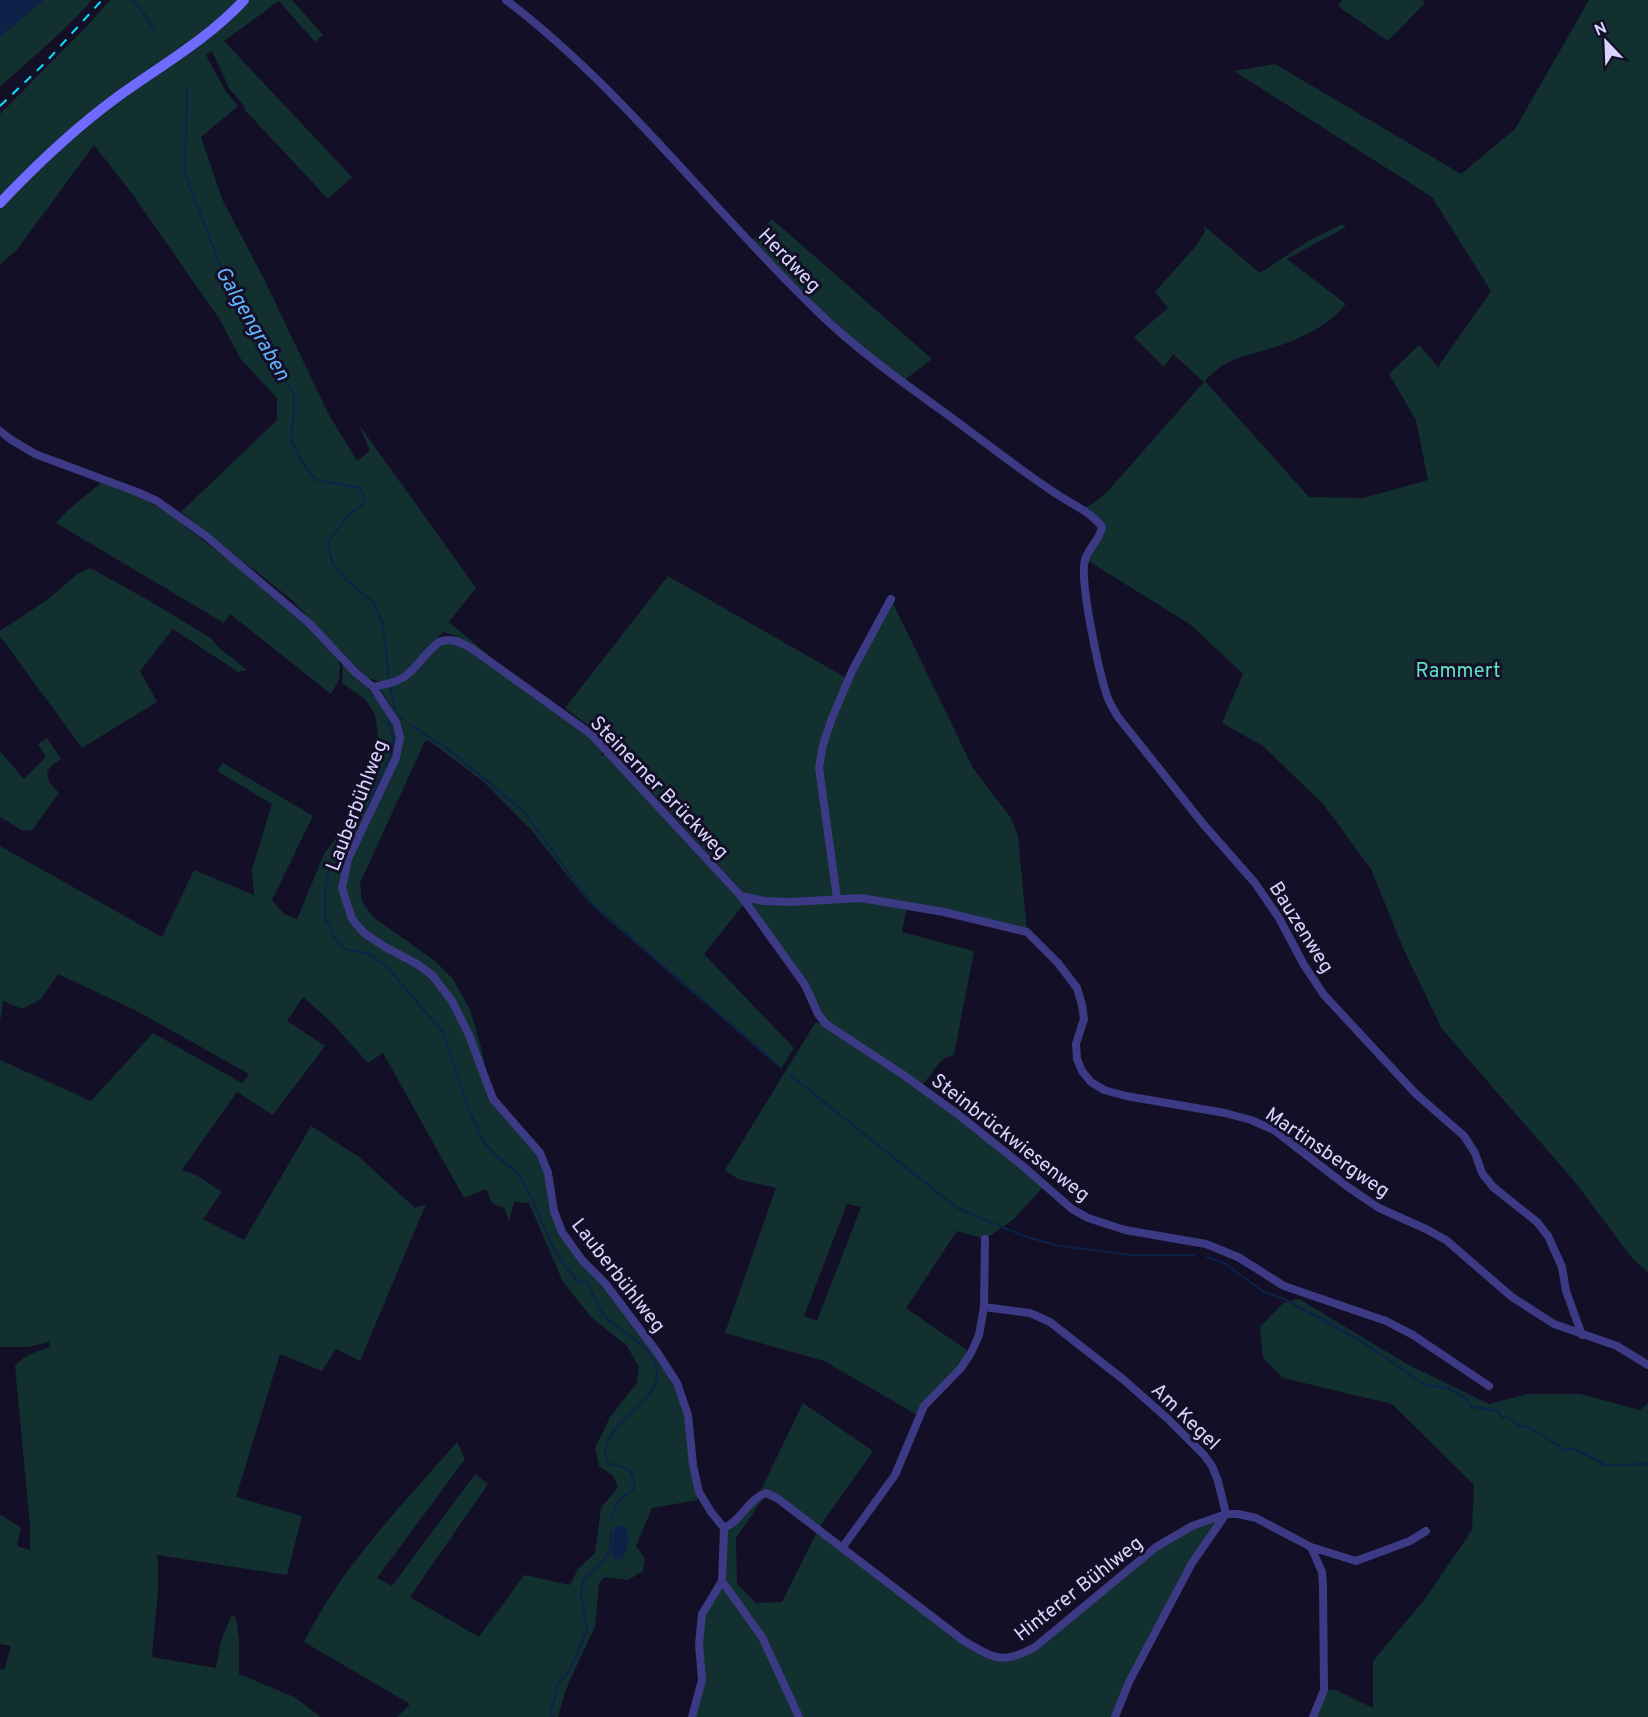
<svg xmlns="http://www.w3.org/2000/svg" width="1648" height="1717" font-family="Overpass,sans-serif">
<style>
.green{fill:#12302f;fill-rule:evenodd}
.water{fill:#0c2248}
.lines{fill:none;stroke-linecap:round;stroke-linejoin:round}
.stream{stroke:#0c2248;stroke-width:2}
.street{stroke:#3d3a85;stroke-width:8}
.secondary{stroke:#6f6bff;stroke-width:10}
.rail{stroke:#00e5ff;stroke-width:2;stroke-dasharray:9 8;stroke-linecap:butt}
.labels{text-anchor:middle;stroke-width:6;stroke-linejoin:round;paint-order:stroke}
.street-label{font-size:20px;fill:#d9d4ff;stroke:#130f26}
.park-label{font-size:20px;fill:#5fe0c0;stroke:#130f26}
.water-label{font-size:21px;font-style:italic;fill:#62b6ff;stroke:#130f26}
</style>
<rect width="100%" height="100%" fill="#130f26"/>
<path class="green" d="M 43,0 L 92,0 C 64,32 31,58 0,87 L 0,37 Z
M 110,0 L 292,0 L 323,35 L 315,42 L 279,1 L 224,41 L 352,177 L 328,199 L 245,110 L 244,106 L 229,88 L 212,51 L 206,55 L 225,90 L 238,106 L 201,137 L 222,199 L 264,279 L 328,413 L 357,461 L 370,451 L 359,425 L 476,588 L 449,622 L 494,660 L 456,636 L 443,632 C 421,653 400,697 365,676 L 292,600 L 181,512 L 277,420 L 277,398 L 240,358 L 220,320 L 133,195 L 94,145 L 16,251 L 0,264 L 0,114 L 88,25 Z
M 1342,0 L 1422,0 L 1425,3 L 1388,41 L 1338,6 Z
M 1589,0 L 1648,0 L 1648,1272 L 1632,1258 L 1575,1182 L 1442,1029 L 1403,948 L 1371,869 L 1323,804 L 1263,746 L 1222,723 L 1243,674 L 1191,625 L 1085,559 L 1102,527 L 1081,509 L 1094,503 L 1108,491 L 1204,382 L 1173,354 L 1164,367 L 1134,337 L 1168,308 L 1155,292 L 1194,248 L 1205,232 L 1204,226 L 1260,273 L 1310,240 L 1342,224 L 1346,227 L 1287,259 L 1346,304 C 1331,323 1306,336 1284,344 C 1251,356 1229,354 1205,381 L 1309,497 L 1363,498 L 1428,480 L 1416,420 L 1389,374 L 1419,345 L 1438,367 L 1491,291 L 1432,197 L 1234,71 L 1275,64 L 1461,174 L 1515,129 Z
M 772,219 L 932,359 L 902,382 L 820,309 L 752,240 Z
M 101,483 L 133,494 L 164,510 L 252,578 L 309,625 L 336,654 L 340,665 L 339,680 L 331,694 L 230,614 L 224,623 L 56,523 L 68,510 Z
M 90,568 L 150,601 L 212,639 L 218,647 L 247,670 L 238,672 L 173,629 L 140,671 L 157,702 L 82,748 L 0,636 L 0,631 L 47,600 L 77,574 Z
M 668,576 L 848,679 L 891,599 L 973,768 L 1011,818 L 1018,836 L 1027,932 L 907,906 L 902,932 L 974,951 L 954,1055 C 937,1058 933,1075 921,1086 L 1045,1185 L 1013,1220 L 985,1239 L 957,1231 L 906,1308 L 971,1353 L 919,1416 L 824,1361 L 725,1333 L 776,1188 L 738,1179 L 725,1170 L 815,1023 L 820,1022 L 812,999 L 751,912 L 747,896 L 594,730 L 565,708 ZM 847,1204 L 861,1207 L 817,1321 L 804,1316 Z
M 450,642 L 470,650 L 590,734 L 604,749 L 601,754 L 602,756 L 605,753 L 744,904 L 704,954 L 794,1048 L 781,1069 L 590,904 L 532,831 L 484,782 L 428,740 L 425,741 L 360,883 L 362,901 L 373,917 L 435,961 L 453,979 L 470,1010 L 481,1047 L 492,1100 L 539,1154 L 546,1174 L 560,1232 L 656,1353 L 673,1384 L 685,1414 L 691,1474 L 698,1500 L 652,1508 L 636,1546 L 645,1558 L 643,1571 L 628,1580 L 604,1577 L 599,1584 L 595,1627 L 567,1686 L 558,1717 L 397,1717 L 410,1704 L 304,1642 C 342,1566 402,1505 457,1442 L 465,1459 L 377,1578 L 392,1586 L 475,1474 L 488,1484 L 410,1597 L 479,1637 L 524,1575 L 570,1585 L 578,1569 L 595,1553 L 601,1508 L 618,1487 L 613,1476 L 599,1466 L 595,1448 L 610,1417 L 637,1383 L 639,1367 L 627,1346 L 592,1318 L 563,1282 L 529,1203 L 514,1202 L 509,1221 L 504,1208 L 492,1203 L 486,1189 L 464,1198 L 383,1053 L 368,1063 L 332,1023 L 303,997 L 287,1021 L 325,1046 L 273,1115 L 237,1092 L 182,1170 L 196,1175 L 222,1192 L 203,1219 L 244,1240 L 311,1126 L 358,1156 L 415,1208 L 426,1204 L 360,1361 L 336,1349 L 322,1371 L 280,1354 L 236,1497 L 302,1516 L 287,1575 L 157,1555 C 161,1588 154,1623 152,1657 L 216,1668 L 221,1640 L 232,1615 L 236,1618 L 239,1639 L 239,1674 L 294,1697 L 321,1717 L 0,1717 L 0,1669 L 4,1670 L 11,1646 L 0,1644 L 0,1514 L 21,1528 L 17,1546 L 30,1550 L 30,1525 L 15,1366 C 25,1354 36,1352 50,1347 L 49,1342 L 28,1347 L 0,1347 L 0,1060 L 91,1101 L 153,1033 L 242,1083 L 249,1074 L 137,1011 L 58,974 L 41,999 L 22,1009 L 3,1001 L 0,1023 L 0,846 L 162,937 L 194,870 L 254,895 L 252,869 L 272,804 L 217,771 L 223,763 L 313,816 L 272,900 L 284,914 L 297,919 L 324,854 L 355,812 L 375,757 L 378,736 L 375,714 L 365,699 L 342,683 L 343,662 C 364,684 385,706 398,734 L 403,727 L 381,690 L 382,688 L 406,680 L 436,647 Z
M 47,738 L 61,759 L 52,765 L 47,772 L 49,782 L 59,793 L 32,830 L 23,831 L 0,817 L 0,751 L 24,779 L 46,757 L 38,744 Z
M 1299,1299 L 1407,1364 L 1489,1404 L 1527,1394 L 1580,1394 L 1640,1410 L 1648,1403 L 1648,1717 L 1313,1717 L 1324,1690 L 1336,1690 L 1373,1708 L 1373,1661 L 1425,1599 L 1472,1530 L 1474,1485 L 1392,1404 L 1283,1378 L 1263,1358 L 1260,1327 L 1283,1303 Z
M 803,1403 L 873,1451 L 818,1529 L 981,1651 L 1015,1658 L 1128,1569 L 1192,1526 L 1226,1514 L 1192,1563 L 1115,1717 L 692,1717 L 700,1690 L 702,1614 L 722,1581 L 723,1534 L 758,1496 ZM 767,1493 L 818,1530 L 782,1602 L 756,1603 L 737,1584 L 736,1538 Z"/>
<path class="water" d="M 0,0 L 43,0 L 0,37 Z
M 620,1525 L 625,1526 C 630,1538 628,1546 623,1558 L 615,1560 L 612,1555 L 614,1527 Z"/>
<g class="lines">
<path class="stream" d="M 132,0 L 141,9 L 154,30
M 187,86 L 185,174 L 223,273 L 265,349 L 294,394 L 294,414 L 291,440 L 303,463 L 316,480 L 360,488 L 365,497 L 362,505 L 349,515 L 329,540 L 328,547 L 334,566 L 346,580 L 374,603 L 383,625 L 389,680
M 390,686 L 395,710 L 393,712
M 393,713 L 403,719
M 409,724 L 448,749 L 522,810 L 591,903 L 780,1067
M 367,811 L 383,770 L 392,753 L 394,740 L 389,722 L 391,718
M 351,846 L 328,873 L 325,892 L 325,920 L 330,925 L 334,937 L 345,949 L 370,954 L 386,966 L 443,1032 L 469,1110 L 482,1139 L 495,1155 L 519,1174 L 531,1197 L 554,1249 L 566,1268 L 578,1281 L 587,1283 C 594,1293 596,1306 604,1315 C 621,1334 653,1344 657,1372 C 662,1402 588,1431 609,1464 C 627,1466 635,1470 634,1489 L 617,1502 L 611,1519
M 790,1075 L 957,1208 L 1024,1236 L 1055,1245 L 1129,1255 L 1194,1255
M 1207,1257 L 1224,1263 L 1264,1292 L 1286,1300 L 1361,1341 L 1425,1385 L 1447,1388 L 1464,1397 L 1472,1407 L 1498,1411 L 1502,1417 L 1509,1418 L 1519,1426 L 1529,1427 L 1565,1450 L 1575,1449 L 1606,1465 L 1648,1464
M 553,1717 L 550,1711 L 555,1699 L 556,1687 L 570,1670 L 587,1630 L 581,1595 L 582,1587 L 584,1580 L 606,1558 L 610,1550 L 611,1532"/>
<path class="street" d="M 506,0 C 623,89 712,210 817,311 C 855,348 898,379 941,410 C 980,438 1018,469 1058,495 C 1073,505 1091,512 1102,527 C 1100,540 1088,548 1085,560 C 1079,580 1100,679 1109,701 C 1112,707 1115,712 1118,717 L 1204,825 L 1255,883 L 1279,918 L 1304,965 L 1324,995 L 1416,1094 L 1464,1136 L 1475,1153 L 1482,1173 L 1493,1187 L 1537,1222 L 1548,1236 L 1562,1267 L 1566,1291 L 1582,1335
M 0,431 L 10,439 L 35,454 L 137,492 L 157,501 L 206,536 L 310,624 L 356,673 L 373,687 L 397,724 L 400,738 L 396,758 L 348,859 L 342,888 L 352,919 L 364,933 L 385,947 L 417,964 L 432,975 L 452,1001 L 469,1035 L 493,1099 L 540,1153 L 548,1173 L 554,1211 L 562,1232 L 582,1260 L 605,1283 L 657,1352 L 677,1383 L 688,1415 L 693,1465 L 699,1492 L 711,1512 L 724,1528 L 722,1581 L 762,1637 L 799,1717
M 373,687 C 417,680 410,666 439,642 C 452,637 459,642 471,648 L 591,734 L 741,896 L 805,985 L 818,1014 L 826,1024 L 902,1074 L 955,1112 L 1024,1167 L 1072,1209 L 1088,1218 L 1125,1230 L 1206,1244 L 1238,1257 L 1284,1286 L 1386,1321 L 1413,1335 L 1489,1386
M 741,896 L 764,901 L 790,902 L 861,898 L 944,912 L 1027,932 L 1058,963 L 1077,988 L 1082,1005 L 1084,1019 L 1076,1044 L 1077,1059 L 1082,1071 L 1091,1082 L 1104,1090 L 1126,1096 L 1225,1113 L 1251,1120 L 1274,1130 L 1348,1187 L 1379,1208 L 1426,1229 L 1446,1240 L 1512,1297 L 1554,1324 L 1617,1346 L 1648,1365
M 837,898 L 819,768 L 823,745 L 832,718 L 852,671 L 891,599
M 985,1239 L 984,1307 L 1030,1313 L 1050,1322 L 1124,1380 L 1168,1419 L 1204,1455 L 1212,1466 L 1218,1481 L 1226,1514 L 1192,1563 L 1129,1682 L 1115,1717
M 724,1528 C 742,1520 748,1499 766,1493 L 777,1498 L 964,1641 C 995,1659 1002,1665 1035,1647 L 1156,1547 L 1192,1526 L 1226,1514 L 1238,1514 L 1256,1518 L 1311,1547 L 1356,1561 L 1410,1541 L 1426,1531
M 1311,1547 L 1322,1572 L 1323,1587 L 1324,1690 L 1313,1717
M 842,1548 L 895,1475 L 924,1406 L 961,1368 L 971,1353 L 979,1335 L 984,1307
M 692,1717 L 702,1680 L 699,1644 L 702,1614 L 722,1581"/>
<path class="secondary" d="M 0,203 C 36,165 74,129 116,98 C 160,66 207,40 244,0"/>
<path class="rail" d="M 0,106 L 46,62 L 102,0"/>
</g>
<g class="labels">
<g class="street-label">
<text transform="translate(790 260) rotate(46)" y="7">Herdweg</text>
<text transform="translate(660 787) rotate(46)" y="7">Steinerner Brückweg</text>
<text transform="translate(356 805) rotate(-69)" y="7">Lauberbühlweg</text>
<text transform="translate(1302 927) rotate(58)" y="7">Bauzenweg</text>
<text transform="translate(1011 1137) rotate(38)" y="7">Steinbrückwiesenweg</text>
<text transform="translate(1328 1152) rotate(34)" y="7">Martinsbergweg</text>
<text transform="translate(619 1275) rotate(52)" y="7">Lauberbühlweg</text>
<text transform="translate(1186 1416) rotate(44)" y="7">Am Kegel</text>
<text transform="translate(1078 1588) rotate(-38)" y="7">Hinterer Bühlweg</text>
</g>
<g class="park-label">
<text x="1458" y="677">Rammert</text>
</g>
<g class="water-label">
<text transform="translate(253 323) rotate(60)" y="7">Galgengraben</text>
</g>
</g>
<g transform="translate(1606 42) rotate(337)" stroke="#130f26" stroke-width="4.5" paint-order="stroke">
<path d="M0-4.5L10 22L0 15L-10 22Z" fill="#d9d4ff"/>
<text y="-9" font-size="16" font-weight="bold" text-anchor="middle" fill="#d9d4ff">N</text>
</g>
</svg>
